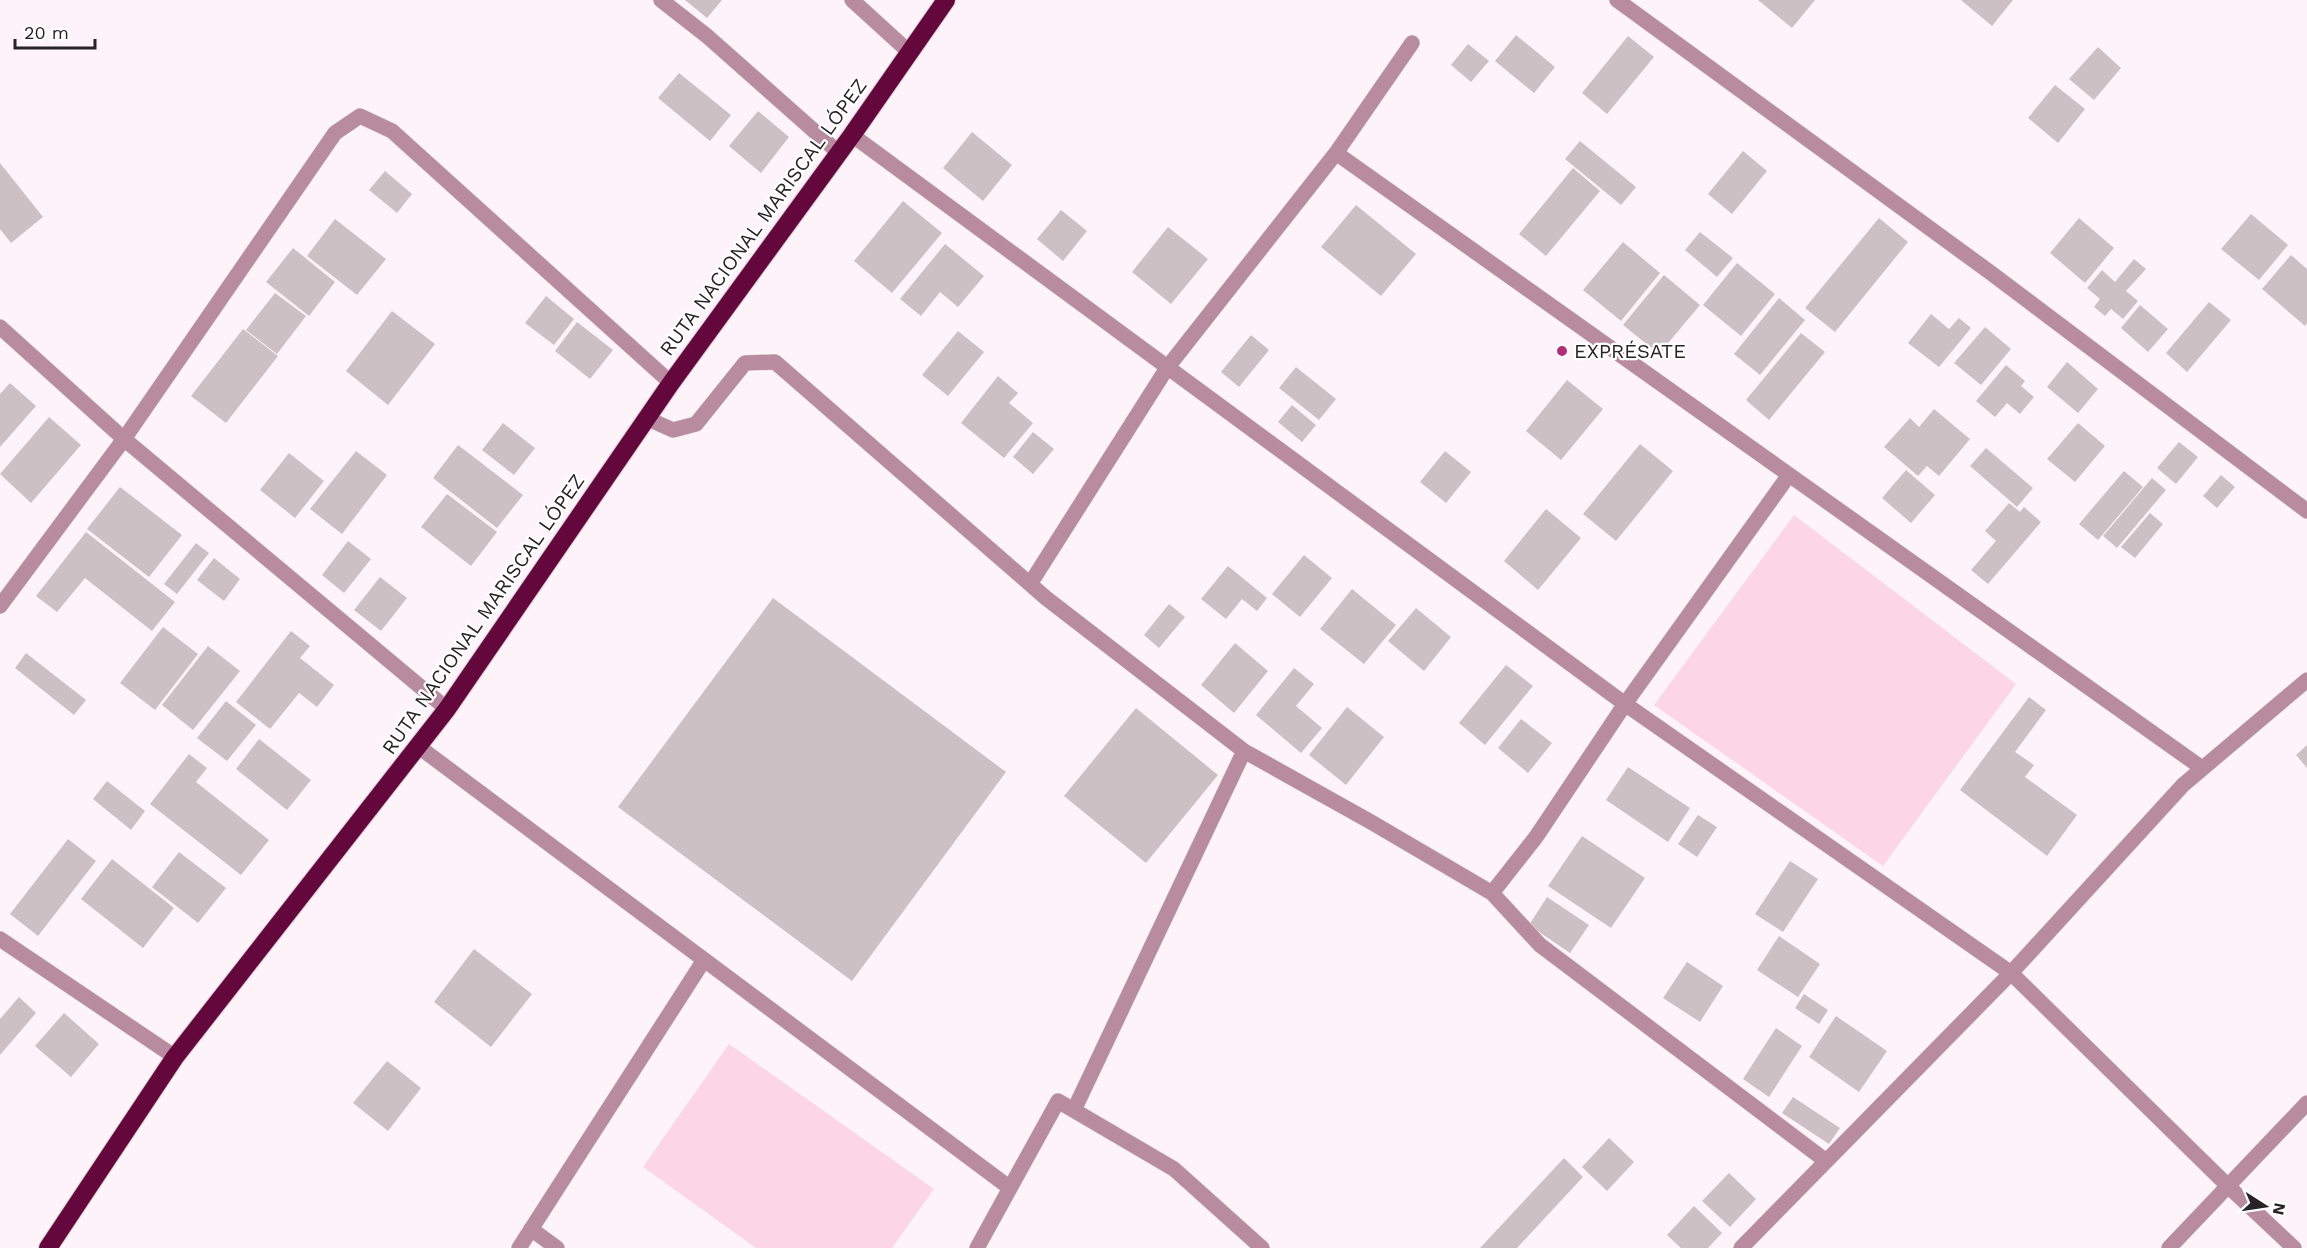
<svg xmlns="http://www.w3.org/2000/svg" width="2307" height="1248" font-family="'Work Sans',sans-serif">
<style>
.green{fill:#fcd6e5}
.building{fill:#cdc0c5}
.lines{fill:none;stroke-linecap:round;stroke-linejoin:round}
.street-casing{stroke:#d7ced2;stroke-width:16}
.highway-casing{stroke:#d7ced2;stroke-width:20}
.street{stroke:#b88c9e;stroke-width:15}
.highway{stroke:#64073d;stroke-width:18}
.poi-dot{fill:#b22e75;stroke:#fff;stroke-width:2}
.labels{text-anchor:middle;stroke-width:4.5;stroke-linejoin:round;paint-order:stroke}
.street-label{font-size:20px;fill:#282325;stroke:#fff}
.poi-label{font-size:20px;fill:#282325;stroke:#fff;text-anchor:start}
</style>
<rect width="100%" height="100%" fill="#fef3f8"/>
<path class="green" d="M 1794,515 L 2016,684 L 1883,866 L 1654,705 Z
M 729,1044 L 934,1189 L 892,1248 L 756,1248 L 643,1167 Z"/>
<path class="building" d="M 685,0 L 722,0 L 707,18 Z
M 1758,0 L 1815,0 L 1792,28 Z
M 1961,0 L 2013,0 L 1992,26 Z
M 1516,35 L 1555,67 L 1534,93 L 1495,61 Z
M 1628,36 L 1654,57 L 1607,114 L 1582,93 Z
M 1468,44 L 1489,61 L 1471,82 L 1451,65 Z
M 2098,47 L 2121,68 L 2094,100 L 2069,79 Z
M 679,73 L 731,115 L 710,141 L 658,98 Z
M 2055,85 L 2085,109 L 2058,143 L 2028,118 Z
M 758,111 L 789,137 L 761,173 L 729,146 Z
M 972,132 L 1012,165 L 983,201 L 943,168 Z
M 1580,141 L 1636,187 L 1621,205 L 1565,159 Z
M 1743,151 L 1767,171 L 1732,214 L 1708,194 Z
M 0,163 L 43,217 L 11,243 L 0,229 Z
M 1573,168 L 1600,191 L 1546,256 L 1519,234 Z
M 385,171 L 412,194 L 397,213 L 369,190 Z
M 903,201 L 942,233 L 892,293 L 854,261 Z
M 1356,205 L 1416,254 L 1381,296 L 1321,247 Z
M 1061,210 L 1087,231 L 1063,261 L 1037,239 Z
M 2251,214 L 2288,245 L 2259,280 L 2221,249 Z
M 1879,218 L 1908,242 L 1835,332 L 1805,308 Z
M 2079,218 L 2114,248 L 2085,283 L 2050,253 Z
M 335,219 L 386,259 L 357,295 L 307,256 Z
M 1168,227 L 1208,259 L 1171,304 L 1132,272 Z
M 1700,232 L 1733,258 L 1717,277 L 1685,250 Z
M 1623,242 L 1660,273 L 1621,321 L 1583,290 Z
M 945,244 L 984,276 L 958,307 L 940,292 L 921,316 L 900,299 Z
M 293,248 L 335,282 L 309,316 L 266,282 Z
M 2291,255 L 2307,269 L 2307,323 L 2305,326 L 2262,289 Z
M 2134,259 L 2146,269 L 2126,291 L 2138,301 L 2123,319 L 2111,309 L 2105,316 L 2094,307 L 2100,299 L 2087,288 L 2102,270 L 2115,282 Z
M 1737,263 L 1775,294 L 1741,336 L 1703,305 Z
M 1664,275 L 1700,305 L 1659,354 L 1623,325 Z
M 275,293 L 306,316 L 277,354 L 246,330 Z
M 546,296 L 574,319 L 554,345 L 525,323 Z
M 1779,298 L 1805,320 L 1760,375 L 1734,354 Z
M 2209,302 L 2231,320 L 2187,372 L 2166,353 Z
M 2140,305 L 2168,329 L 2148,352 L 2121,328 Z
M 392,311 L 435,344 L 388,405 L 346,371 Z
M 1931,314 L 1949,329 L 1959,318 L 1971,328 L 1939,367 L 1908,343 Z
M 577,322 L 613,350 L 590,379 L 555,351 Z
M 1985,327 L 2011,349 L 1981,385 L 1954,363 Z
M 243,329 L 278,356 L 226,423 L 191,396 Z
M 958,331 L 984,352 L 948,396 L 922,375 Z
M 1801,333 L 1825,352 L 1769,420 L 1746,400 Z
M 1251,335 L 1269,350 L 1239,387 L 1221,372 Z
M 2067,362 L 2098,389 L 2078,413 L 2047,387 Z
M 2006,365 L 2025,381 L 2021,386 L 2034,397 L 2020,414 L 2007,403 L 1995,417 L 1976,401 Z
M 1296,367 L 1336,399 L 1319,420 L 1279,388 Z
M 998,376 L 1018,393 L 1009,403 L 1033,423 L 1004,458 L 961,423 Z
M 1567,380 L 1603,409 L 1561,460 L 1526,431 Z
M 10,383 L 36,406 L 0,447 L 0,394 Z
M 1292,405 L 1316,425 L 1302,442 L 1278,422 Z
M 1934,409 L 1970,439 L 1939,476 L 1927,466 L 1918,476 L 1884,447 L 1910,418 L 1919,427 Z
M 49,417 L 81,445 L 31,503 L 0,474 Z
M 503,423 L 535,448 L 514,475 L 482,450 Z
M 2078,423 L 2105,446 L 2075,482 L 2047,459 Z
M 1033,432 L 1054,449 L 1033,474 L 1013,457 Z
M 2179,442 L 2198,457 L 2176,484 L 2157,468 Z
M 1640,444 L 1673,471 L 1616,541 L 1583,514 Z
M 458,445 L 523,495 L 497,528 L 433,478 Z
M 1986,448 L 2033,488 L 2017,507 L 1970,466 Z
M 356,451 L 387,475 L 342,534 L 310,509 Z
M 1445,451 L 1471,472 L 1446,503 L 1420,482 Z
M 289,453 L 324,481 L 295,518 L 260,490 Z
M 1906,470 L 1935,495 L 1911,523 L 1882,498 Z
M 2124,471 L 2143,487 L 2098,540 L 2079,524 Z
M 2221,475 L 2235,487 L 2217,508 L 2203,496 Z
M 2152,478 L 2166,490 L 2117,548 L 2103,536 Z
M 120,487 L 182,535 L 149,577 L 87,529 Z
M 447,494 L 497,532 L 471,566 L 421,527 Z
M 2009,503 L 2020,512 L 2024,507 L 2041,522 L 1988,584 L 1971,570 L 1996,541 L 1985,531 Z
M 1546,509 L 1581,538 L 1538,590 L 1504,561 Z
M 2150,513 L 2163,524 L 2135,558 L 2121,547 Z
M 86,532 L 175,602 L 152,631 L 85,578 L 57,612 L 36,596 Z
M 348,541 L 371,559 L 344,593 L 322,575 Z
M 196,543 L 209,553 L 177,594 L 164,584 Z
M 1304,555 L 1332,578 L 1300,617 L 1272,594 Z
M 214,558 L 240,579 L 224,601 L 197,580 Z
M 1228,566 L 1267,598 L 1257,611 L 1242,599 L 1226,619 L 1201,599 Z
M 380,577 L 407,598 L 381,631 L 354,610 Z
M 1352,589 L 1396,625 L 1364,664 L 1320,629 Z
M 773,598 L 1006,772 L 852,981 L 618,807 Z
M 1169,604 L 1185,617 L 1159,648 L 1144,635 Z
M 1416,608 L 1451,637 L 1424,671 L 1388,641 Z
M 163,627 L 198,654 L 155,710 L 120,683 Z
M 291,631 L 310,646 L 300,658 L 334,685 L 317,707 L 299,693 L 270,729 L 236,702 Z
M 1235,643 L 1268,671 L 1234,713 L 1201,685 Z
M 208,646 L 240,671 L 193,730 L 162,705 Z
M 26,653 L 86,700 L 74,715 L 15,668 Z
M 1506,665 L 1533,686 L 1485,745 L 1459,723 Z
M 1294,668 L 1314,684 L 1296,706 L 1322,728 L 1301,753 L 1256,715 Z
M 2029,697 L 2046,710 L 2015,752 L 2034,765 L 2025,777 L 2077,815 L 2047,856 L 1960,790 Z
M 226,701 L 256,725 L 227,761 L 197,738 Z
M 1347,707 L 1384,737 L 1346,785 L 1309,755 Z
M 1136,708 L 1218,775 L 1146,863 L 1064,796 Z
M 1521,719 L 1552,743 L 1528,773 L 1498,748 Z
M 259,739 L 311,780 L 287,810 L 236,769 Z
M 2307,745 L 2307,768 L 2296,755 Z
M 189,754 L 207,768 L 196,782 L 269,840 L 241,875 L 150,804 Z
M 1628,767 L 1690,808 L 1668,842 L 1606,800 Z
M 107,781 L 145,811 L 131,830 L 93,799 Z
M 1698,815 L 1717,827 L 1697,857 L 1678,844 Z
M 1582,836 L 1645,878 L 1611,928 L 1548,886 Z
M 68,839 L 96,861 L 38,936 L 10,914 Z
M 179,852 L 226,888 L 198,923 L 152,887 Z
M 112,859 L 174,908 L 143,948 L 81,899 Z
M 1790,861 L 1818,879 L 1783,932 L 1755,914 Z
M 1547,897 L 1589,925 L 1570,953 L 1529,925 Z
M 1779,936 L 1820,964 L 1798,997 L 1757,970 Z
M 474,949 L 532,994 L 491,1047 L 434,1002 Z
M 1687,962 L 1723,986 L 1700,1022 L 1663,998 Z
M 1804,994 L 1828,1010 L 1819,1024 L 1795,1008 Z
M 19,997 L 36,1013 L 0,1055 L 0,1019 Z
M 64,1013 L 99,1044 L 71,1077 L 35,1046 Z
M 1836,1016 L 1887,1051 L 1859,1092 L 1809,1057 Z
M 1776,1028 L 1802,1046 L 1769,1097 L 1743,1079 Z
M 387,1061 L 421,1088 L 388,1131 L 353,1103 Z
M 1793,1097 L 1840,1128 L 1829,1144 L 1782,1113 Z
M 1609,1138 L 1634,1162 L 1607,1191 L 1582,1167 Z
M 1564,1158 L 1583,1177 L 1517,1248 L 1480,1248 Z
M 1729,1173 L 1756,1199 L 1730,1227 L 1702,1201 Z
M 1694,1206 L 1722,1233 L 1708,1248 L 1681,1248 L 1667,1235 Z"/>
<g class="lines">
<defs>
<path id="street" d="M 661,0 L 707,36 L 839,153
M 852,0 L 908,51
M 1617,0 L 1991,273 L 2307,511
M 852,135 L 1625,704 L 2011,973 L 2228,1186 L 2294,1248
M 1336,153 L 2202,768
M 0,327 L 124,439 L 447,709
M 646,418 L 673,430 L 696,424 L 745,363 L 775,362 L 1046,598 L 1244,751 L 1371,822 L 1492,893 L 1540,945 L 1826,1161
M 1030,584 L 1167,368 L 1336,153 L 1412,43
M 0,606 L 124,439 L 335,133 L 360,116 L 392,131 L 671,383
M 419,747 L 1010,1188
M 1492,893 L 1536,837 L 1625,704 L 1789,475
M 0,939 L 175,1057
M 1074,1110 L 1244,751
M 531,1229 L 557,1248
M 519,1248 L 704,960
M 977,1248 L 1058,1101 L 1174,1169 L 1262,1248
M 1741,1248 L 2011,973 L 2183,785 L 2307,680
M 2169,1248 L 2307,1103"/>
<path id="highway" d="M 48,1248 L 175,1057 L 447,709 L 671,383 L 852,135 L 946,0"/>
</defs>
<use href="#street" class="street-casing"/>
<use href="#highway" class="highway-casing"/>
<use href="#street" class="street"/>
<use href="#highway" class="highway"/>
</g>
<circle class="poi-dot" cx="1562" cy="351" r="6"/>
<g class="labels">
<g class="street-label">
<text transform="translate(763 217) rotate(-54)" y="7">RUTA NACIONAL MARISCAL LÓPEZ</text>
<text transform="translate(483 614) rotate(-55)" y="7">RUTA NACIONAL MARISCAL LÓPEZ</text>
</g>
<g class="poi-label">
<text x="1574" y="358">EXPRÉSATE</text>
</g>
</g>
<g transform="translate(2265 1206) rotate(102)" stroke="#ffffff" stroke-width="4.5" paint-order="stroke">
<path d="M0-4.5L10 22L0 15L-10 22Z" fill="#282325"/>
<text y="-9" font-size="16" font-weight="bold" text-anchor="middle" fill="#282325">N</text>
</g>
<path d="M15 39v9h80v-9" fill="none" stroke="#282325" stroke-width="3"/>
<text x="24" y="39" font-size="18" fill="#282325" stroke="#ffffff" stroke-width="4.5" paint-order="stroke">20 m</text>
</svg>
